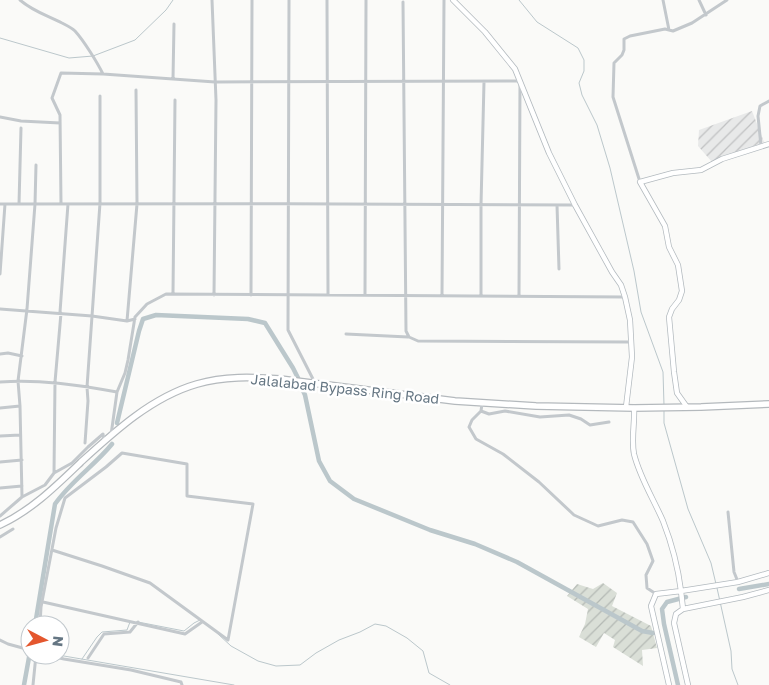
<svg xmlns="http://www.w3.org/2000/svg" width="769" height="685" font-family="'Golos Text',sans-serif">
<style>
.industrial{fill:url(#industrial-furrows)}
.garden{fill:url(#garden-furrows)}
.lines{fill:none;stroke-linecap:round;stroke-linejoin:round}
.stream{stroke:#bbc7cb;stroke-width:1}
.canal{stroke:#bbc7cb;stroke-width:4.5}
.secondary-casing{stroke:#b3babf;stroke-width:6}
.highway-casing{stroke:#b4b9bd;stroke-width:8}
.street{stroke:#c3c8cc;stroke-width:3}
.secondary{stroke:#fff;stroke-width:4.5}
.highway{stroke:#fff;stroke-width:5.5}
.labels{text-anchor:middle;stroke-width:5;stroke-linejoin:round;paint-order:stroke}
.street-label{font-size:14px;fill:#657683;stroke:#fff}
</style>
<defs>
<pattern id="industrial-furrows" width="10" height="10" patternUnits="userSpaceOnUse" patternTransform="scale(1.25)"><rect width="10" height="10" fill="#e8e9e9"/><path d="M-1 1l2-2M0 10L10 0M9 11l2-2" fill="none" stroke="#c0c1c2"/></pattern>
<pattern id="garden-furrows" width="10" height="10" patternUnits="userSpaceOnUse" patternTransform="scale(1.25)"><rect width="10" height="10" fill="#dadfd7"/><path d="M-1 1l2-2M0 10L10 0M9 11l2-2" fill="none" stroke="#b4b9b4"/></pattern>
</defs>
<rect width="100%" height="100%" fill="#fafaf8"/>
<path class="industrial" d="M 752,111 L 764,142 L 712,162 L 698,146 L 699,130 Z"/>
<path class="garden" d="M 603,583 L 617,593 L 612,606 L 651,626 L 657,648 L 642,650 L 643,666 L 613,647 L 615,640 L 604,633 L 596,647 L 579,637 L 585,624 L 588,609 L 567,596 L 577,584 L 593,589 Z"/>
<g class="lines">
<path class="stream" d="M 519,0 L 537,22 L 578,48 L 584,60 L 584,71 L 579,83 L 582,95 L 597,125 L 610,168 L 634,271 L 641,312 L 663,372 L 664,405
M 0,38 L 69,58 L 93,56 L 135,40 L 166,10 L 173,0
M 664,409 L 664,423 L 688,509 L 711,563 L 716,584
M 717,588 L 731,651 L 732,669 L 738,685
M 138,622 L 184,631 L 194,623 L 200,620
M 218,634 L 231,646 L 258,661 L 276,666 L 300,665 L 316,653 L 339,640 L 360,632 L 375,624 L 386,626 L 407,638 L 423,651 L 429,673 L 450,685
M 58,655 L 234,685
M 82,659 L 97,637 L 102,632 L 127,630 L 130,622"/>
<path class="canal" d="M 301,386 L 305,395 L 319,461 L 330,481 L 354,499 L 430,530 L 475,544 L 517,562 L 642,631 L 653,633
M 117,423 L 139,331 L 143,319 L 156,315 L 248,319 L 265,323 L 293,368 L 298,378
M 739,589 L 769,584
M 35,625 L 55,504 C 71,481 95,465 112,444
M 24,685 L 30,652
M 678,685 L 664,624 L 662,609 L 667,602 L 686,597"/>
<defs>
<path id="secondary" d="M 453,0 L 485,32 L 515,69 L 549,153 L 575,205 L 612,272 L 621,285 L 625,297 L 630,320 L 632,357 L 626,407
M 687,407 L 677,393 L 674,372 L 669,317 L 672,309 L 679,300 L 682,291 L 678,265 L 669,247 L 665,226 L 640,182 L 673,173 L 701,170 L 722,159 L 769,144
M 634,408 C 635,423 631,439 634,454 C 640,478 653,498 663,521 C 672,544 678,567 681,591 L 656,594 L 651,606 L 669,685
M 683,609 L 681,591 L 738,582 L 769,573
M 688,685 L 674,623 L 676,614 L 683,609 L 743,597 L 769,590"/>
<path id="highway" d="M 0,525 C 32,510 56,486 81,462 C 115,431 152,397 197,384 C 224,376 252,377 280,379 L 455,401 L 536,406 L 634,408 L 701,407 L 769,404"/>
</defs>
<use href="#secondary" class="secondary-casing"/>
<use href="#highway" class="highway-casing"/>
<path class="street" d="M 20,0 C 34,12 47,15 62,23 C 66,25 72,28 75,31 C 84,41 97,62 103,74 L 215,82 L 520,81 L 519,296
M 212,0 L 216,100 L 214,295
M 289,0 L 288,330 L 315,383
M 327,0 L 328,295
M 663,0 L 669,30
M 699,0 L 706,15
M 403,2 L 406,331 L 409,337 L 418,341 L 631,342
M 173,79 L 174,24
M 0,117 L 21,121 L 60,123
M 761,146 L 758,116 L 760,106 L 769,101
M 640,182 L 613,97 L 614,63 L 622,55 L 624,50 L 624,39 L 630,36 L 665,29 L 673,31 L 692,23 L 727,0
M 0,204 C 192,203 383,204 575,205
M 19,204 L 21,128
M 61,204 L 60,115 L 52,98 L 61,73 L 103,74
M 557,205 L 559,269
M 0,274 L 5,204
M 173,294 L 175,100
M 251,295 L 252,0
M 365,295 L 366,0
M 442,296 L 444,0
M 481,296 L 481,205 L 484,82
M 0,309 L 92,316 L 127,321 L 135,319
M 127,321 L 137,204 L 136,90
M 346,334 L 408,337
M 0,354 L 8,353 L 22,356
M 0,382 C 39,379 78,385 117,392
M 482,404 L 481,411 L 472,420 L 469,427 L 476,439 L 503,454 L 539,482 L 574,515 L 598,526 L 622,520 L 633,522 L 647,544 L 653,561 L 646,575 L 647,588 L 656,594
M 0,408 L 20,406
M 481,411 L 489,414 L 505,411 L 540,417 L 569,415 L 581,419 L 590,425 L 609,422
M 111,435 L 117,392 L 125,373 L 128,360 L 135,317 L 147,304 L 166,294 L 625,297
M 0,436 L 20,435
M 85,443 L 88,401 L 87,387 L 100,203 L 100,96
M 0,462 L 22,460
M 54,473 L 55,382 L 61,313 L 60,312 L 68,204
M 0,488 L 22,486
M 22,497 L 20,406 L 18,381 L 27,309 L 35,204 L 36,165
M 728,512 L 734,572 L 738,582
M 0,516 L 22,497 L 45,485 L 54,473 L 72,463 L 88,447 L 103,434 L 104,440
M 0,537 L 13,529
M 43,602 L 185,634 L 202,622
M 40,625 L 41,607 L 56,528 L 65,498 L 106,467 L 122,453 L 187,464 L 187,496 L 253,504 L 228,640 L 150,583 L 102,566 L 52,550
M 0,640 L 8,644 L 30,650
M 46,655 L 64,659 L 131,670 L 181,682 L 182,685
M 88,658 L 104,634 L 130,632 L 138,622
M 33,685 L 36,655"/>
<use href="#secondary" class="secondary"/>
<use href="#highway" class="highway"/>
</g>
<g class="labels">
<g class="street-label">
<text transform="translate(345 389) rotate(6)" y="5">Jalalabad Bypass Ring Road</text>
</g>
</g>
<g transform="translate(45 640) rotate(96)"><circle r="24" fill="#ffffff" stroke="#c1c8cd"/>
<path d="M0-4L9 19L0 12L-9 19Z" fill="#e4572e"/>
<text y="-8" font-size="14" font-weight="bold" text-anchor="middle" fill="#657683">N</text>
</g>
</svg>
